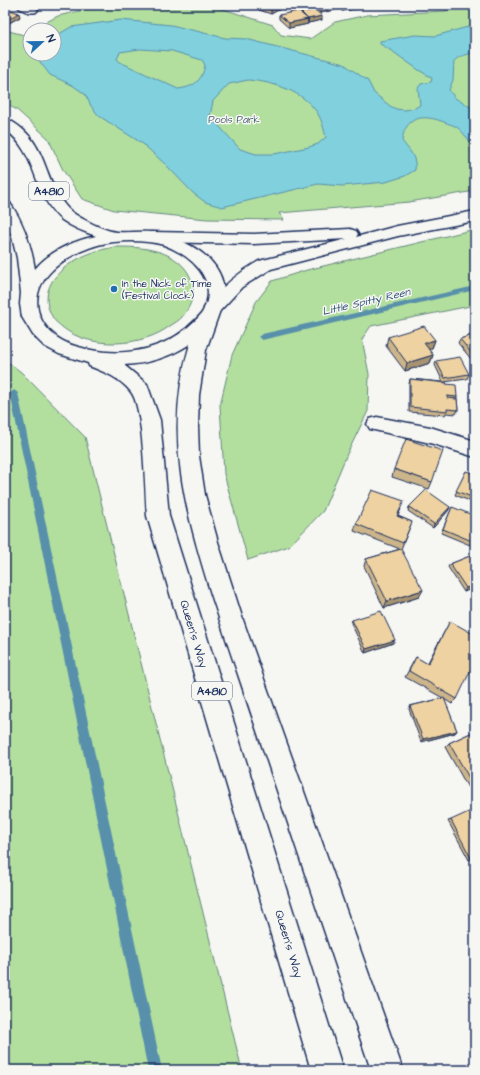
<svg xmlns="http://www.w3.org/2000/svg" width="480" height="1075" font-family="'Architects Daughter',sans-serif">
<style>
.green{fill:#b2df9e;stroke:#66877e}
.water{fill:#81d0de;stroke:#5890ab;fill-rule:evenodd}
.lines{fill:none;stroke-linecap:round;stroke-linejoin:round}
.stream{fill:#5890ab;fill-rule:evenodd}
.minor-casing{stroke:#1b2f5e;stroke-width:3}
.major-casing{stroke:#1b2f5e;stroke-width:3}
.minor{fill:#f6f6f2;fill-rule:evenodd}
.major{fill:#f6f6f2;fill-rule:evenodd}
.wall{fill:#cdb58b;stroke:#1b2f5e}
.shaded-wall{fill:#a79371;stroke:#1b2f5e}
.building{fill:#eed2a2;stroke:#1b2f5e}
.poi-dot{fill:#1f6fb2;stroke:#f6f6f2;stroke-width:1.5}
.labels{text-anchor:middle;stroke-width:3;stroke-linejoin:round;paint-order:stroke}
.far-park-label{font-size:10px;fill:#415b6e;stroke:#f6f6f2}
.far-poi-label{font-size:10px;fill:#1b2f5e;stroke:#f6f6f2;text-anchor:start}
.shield{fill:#f6f6f2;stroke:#5d6b8a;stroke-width:1}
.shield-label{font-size:11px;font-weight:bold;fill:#1b2f5e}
.far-water-label{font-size:11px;font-style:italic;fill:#34577e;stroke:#f6f6f2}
.street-label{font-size:12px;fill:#1b2f5e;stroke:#f6f6f2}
</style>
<rect width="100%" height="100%" fill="#f6f6f2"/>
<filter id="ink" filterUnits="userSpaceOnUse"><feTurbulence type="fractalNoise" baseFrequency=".025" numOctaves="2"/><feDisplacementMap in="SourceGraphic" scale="8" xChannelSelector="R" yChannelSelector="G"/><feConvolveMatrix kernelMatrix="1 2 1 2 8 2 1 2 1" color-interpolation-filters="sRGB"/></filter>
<g filter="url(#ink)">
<path class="green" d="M 104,5 L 216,5 L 217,7 L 273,25 L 281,35 L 310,39 L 335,22 L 367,15 L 445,11 L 475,5 L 475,191 L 409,202 L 279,213 L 284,220 L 207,219 L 114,210 L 82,199 L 63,170 L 48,138 L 17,110 L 5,103 L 5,30 L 24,35 L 30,31 L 30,54 L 54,54 L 54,30 L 31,30 L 58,16 Z
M 475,229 L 475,305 L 371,326 L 362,339 L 369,374 L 368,411 L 347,454 L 323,511 L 289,546 L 248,560 L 224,474 L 220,405 L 232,355 L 256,302 L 272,281 L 307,270 Z
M 114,247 C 129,247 142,247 156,251 C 188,259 206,289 182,317 C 179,321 174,323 170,326 C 142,347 90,350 62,327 C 59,324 55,322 53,318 C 34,287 64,263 91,253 C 98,250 107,249 114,247 Z
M 5,360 L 21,372 L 85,437 L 242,1070 L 5,1070 Z"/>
<path class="water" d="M 121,20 L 171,25 L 225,38 L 246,39 L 344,64 L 368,81 L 374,93 L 390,106 L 396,109 L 405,110 L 415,108 L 420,105 L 418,88 L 421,84 L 431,82 L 432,78 C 413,68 399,54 380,44 L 380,41 L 415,35 L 435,36 L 475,25 L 475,52 L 459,57 L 454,61 L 453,80 L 449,90 L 455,98 L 475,110 L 475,147 C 469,141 464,133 458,128 C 455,125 448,124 444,122 C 423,114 405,116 402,141 C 409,150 417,157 415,170 L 405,176 L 386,182 L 342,186 L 318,184 L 222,207 L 205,202 L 193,193 L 166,165 L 143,144 L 99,116 L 91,106 L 85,94 L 72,85 L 50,75 L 34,54 L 54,54 L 54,37 L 71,27 ZM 140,49 L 172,51 L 202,60 L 205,65 C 202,81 194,87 178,89 L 120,62 L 117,59 L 120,52 ZM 248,80 C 273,82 304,91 318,114 C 322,120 324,130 326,137 L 318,144 L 309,147 L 274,154 L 256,154 L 240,149 L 210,116 L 213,101 L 229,84 Z"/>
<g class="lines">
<path class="stream" d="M 475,286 L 475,290 L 262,340 L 258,337 L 262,334 Z
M 14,390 L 18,393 L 162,1070 L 148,1070 L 10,393 Z"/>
<defs>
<path id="minor" d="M 16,5 L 31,5 L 38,10 L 36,12 C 29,14 21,10 16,5 Z
M 475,211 L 475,221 L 398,236 L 271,269 L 242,287 L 219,312 L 213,314 L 207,312 L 204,308 L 207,304 C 223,286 238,273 259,261 L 347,239 L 254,244 L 152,242 L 146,240 L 144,237 L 146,234 L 152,232 L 254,234 L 350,229 L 356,231 L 358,234 L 356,237 L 397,226 Z
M 377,417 L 430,427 L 475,441 L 475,457 L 430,443 L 370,429 L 367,424 L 370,419 Z"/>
<path id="major" d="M 5,119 C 11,120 16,124 21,128 C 46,148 45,180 64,204 C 69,211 77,216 85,220 C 94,225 107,231 117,232 C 128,233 139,231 150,232 C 185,238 227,258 224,299 L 206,350 L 199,395 L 198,426 L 199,456 L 205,495 L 218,542 L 243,620 L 403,1070 L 371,1070 C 335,963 299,856 263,749 C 246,697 228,646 211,594 C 185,510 163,432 190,344 C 170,357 148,364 124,365 L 147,384 L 160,420 L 169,516 L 343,1070 L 311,1070 L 147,516 C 145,492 144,408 131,392 C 120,378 105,372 89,366 L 88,363 L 59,354 L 44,346 L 33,335 L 22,317 L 20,304 L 21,293 L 17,258 L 12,237 L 5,220 L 5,201 L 10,203 C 24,223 31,245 35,269 C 50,251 73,241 96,236 C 84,232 72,227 62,220 C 32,195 39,155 5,129 ZM 131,241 C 142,241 153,242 164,245 C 190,255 220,279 203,311 C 200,317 192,323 187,328 C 156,354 113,358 75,346 C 58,341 42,328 38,310 C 31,276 70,253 98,245 C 109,242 120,241 131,241 Z"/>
</defs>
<use href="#minor" class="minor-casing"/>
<use href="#major" class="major-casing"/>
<use href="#minor" class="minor"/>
<use href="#major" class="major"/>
</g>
<path class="wall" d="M 244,5 L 281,5 L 280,9 L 271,14 L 259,10 L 259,6 L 246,8 Z
M 312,5 L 367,5 L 361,6 L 361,8 L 342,11 L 339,7 L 339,9 L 320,13 Z
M 5,8 L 20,17 L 9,23 L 5,22 Z
M 301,12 L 322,20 L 308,23 L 308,24 L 289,28 L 279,19 L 279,15 L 301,14 Z
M 475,315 L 475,326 L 472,323 Z
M 475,334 L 475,358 L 471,359 L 458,343 L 460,339 Z
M 388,337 L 435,340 L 432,348 L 429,350 L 433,355 L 430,363 L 405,371 L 386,346 Z
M 436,361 L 469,374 L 467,379 L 444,382 L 446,384 L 457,397 L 457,399 L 458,410 L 456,414 L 446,413 L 445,415 L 409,412 L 409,384 L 410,379 L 443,382 L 435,365 Z
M 394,469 L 432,482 L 429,489 L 392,477 Z
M 466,471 L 475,496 L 472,502 L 455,495 Z
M 409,507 L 450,507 L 448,511 L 433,528 L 408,511 Z
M 452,507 L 472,541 L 470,545 L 441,533 Z
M 401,509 L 398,516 L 412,522 L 401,549 L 419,597 L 384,608 L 364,566 L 366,559 L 400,549 L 354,531 L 356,524 Z
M 475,554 L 475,587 L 464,592 L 448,567 L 450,564 Z
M 352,620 L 393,643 L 365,653 L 351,623 Z
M 450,621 L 457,699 L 452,704 L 444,699 L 457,731 L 455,733 L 421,742 L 409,709 L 410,706 L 443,698 L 405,677 L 416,657 L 427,664 Z
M 475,731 L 475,800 L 445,747 L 449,743 Z
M 451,820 L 475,857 L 469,860 L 448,821 Z"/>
<path class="shaded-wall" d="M 246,5 L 262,5 L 246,8 Z
M 280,5 L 281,5 L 280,9 L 271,14 L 271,10 Z
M 339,5 L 339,9 L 320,13 L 321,8 Z
M 352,5 L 367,5 L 361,6 L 361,8 L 342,11 L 342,6 Z
M 19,13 L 20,17 L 9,23 L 8,19 Z
M 322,16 L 322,20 L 308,23 L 308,19 Z
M 308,19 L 308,24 L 289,28 L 289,23 Z
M 435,340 L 432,348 L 421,352 L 424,343 Z
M 475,354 L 475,358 L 471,359 L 473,355 Z
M 433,355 L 430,363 L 405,371 L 407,363 Z
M 450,507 L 448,511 L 433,528 L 434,524 Z
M 475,585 L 475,587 L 464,592 L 466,588 Z
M 423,590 L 419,597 L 384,608 L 387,601 Z
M 395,640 L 393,643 L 365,653 L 366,649 Z
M 457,731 L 455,733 L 421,742 L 423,739 Z"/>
<path class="building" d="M 259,5 L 280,5 L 271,10 Z
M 317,5 L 339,5 L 321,8 Z
M 341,5 L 352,5 L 342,6 Z
M 5,8 L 19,13 L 8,19 L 5,18 Z
M 315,10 L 322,16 L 308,19 L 301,12 Z
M 298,11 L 308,19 L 289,23 L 279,15 Z
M 424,326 L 435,340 L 424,343 L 433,355 L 407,363 L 388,337 Z
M 475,334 L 475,354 L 473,355 L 460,339 Z
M 460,357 L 469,374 L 445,378 L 436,361 Z
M 410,379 L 447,383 L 446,384 L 456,385 L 457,397 L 447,396 L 447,398 L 457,399 L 458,410 L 447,409 L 447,411 L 410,407 Z
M 406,439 L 443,451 L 432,482 L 394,469 Z
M 466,471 L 475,474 L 475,496 L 474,498 L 456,491 Z
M 372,490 L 404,501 L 397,516 L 412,522 L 403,543 L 356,524 Z
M 426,490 L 450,507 L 434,524 L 409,507 Z
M 452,507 L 475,516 L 475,535 L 472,541 L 443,529 Z
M 401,549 L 423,590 L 387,601 L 366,559 Z
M 475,554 L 475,585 L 466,588 L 450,564 Z
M 381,611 L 395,640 L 366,649 L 352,620 Z
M 450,621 L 475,635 L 475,661 L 457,699 L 409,671 L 416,657 L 428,664 Z
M 444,698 L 457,731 L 423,739 L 410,706 Z
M 475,731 L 475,788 L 449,743 Z
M 475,809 L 475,857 L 471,858 L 451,820 Z"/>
</g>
<circle class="poi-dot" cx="114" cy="289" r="4"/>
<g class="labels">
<g class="far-park-label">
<text x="234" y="123">Pools Park</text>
</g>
<g class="far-poi-label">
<text x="122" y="287">In the Nick of Time<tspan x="122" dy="12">(Festival Clock)</tspan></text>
</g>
<g class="shield">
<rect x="29" y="182" width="40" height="18" rx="3"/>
<rect x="192" y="682" width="40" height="18" rx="3"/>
</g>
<g class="shield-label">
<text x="49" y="195">A4810</text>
<text x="212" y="695">A4810</text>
</g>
<g class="far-water-label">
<text transform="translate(366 301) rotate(-13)" y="4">Little Spitty Reen</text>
</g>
<g class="street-label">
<text transform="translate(194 634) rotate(73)" y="4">Queen's Way</text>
<text transform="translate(289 944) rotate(73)" y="4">Queen's Way</text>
</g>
</g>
<rect width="480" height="1075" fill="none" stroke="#f6f6f2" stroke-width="20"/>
<rect x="10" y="10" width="460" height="1055" fill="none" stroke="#1b2f5e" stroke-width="1.5" filter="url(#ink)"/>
<g transform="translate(42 42) rotate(68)"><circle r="19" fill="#f6f6f2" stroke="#9ea6b7"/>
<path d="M0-3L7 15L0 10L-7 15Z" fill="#1f6fb2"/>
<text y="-6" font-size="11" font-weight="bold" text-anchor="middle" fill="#1b2f5e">N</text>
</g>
</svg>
